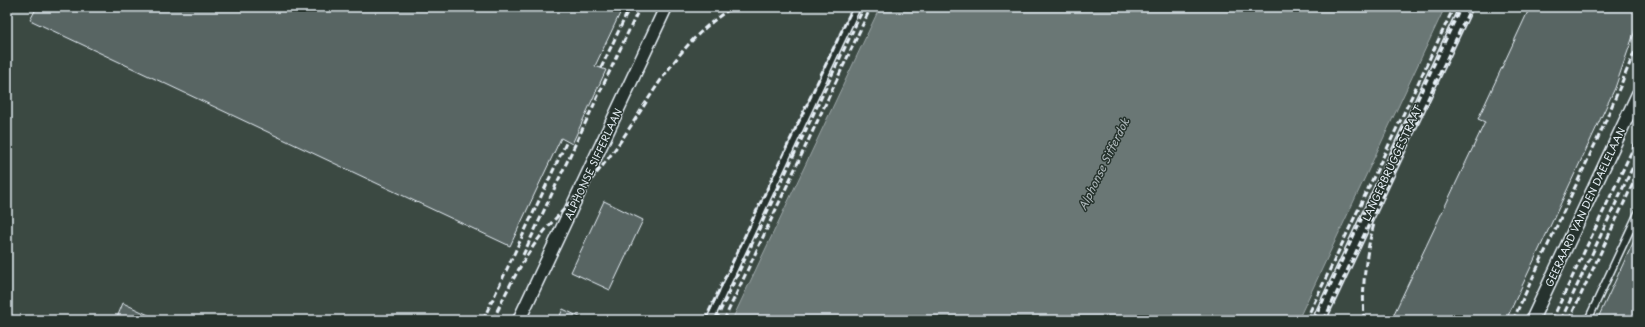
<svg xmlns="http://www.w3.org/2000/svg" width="1645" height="327" font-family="'Playpen Sans',sans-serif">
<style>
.built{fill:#3b4843}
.water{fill:#6b7775;stroke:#9da8a9}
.building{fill:#596563;stroke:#e8f1f8}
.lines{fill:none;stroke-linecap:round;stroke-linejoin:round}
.lane-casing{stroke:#e8f1f8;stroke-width:9}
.street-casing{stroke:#e8f1f8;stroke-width:15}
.lane{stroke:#26332d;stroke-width:6}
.street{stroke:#26332d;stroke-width:12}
.rail{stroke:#e8f1f8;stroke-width:3;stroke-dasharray:6 3;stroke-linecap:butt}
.labels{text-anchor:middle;stroke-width:3;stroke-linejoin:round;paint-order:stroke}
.street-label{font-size:10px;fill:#e8f1f8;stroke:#26332d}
.water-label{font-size:11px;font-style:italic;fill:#b0babd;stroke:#26332d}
</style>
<rect width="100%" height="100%" fill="#2e3b35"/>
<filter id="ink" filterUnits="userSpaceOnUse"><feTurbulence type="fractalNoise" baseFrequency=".025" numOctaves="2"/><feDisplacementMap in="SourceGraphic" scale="8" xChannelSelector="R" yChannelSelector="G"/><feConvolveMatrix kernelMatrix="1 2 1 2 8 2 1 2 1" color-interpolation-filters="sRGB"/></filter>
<g filter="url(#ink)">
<path class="built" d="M 7,7 L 880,7 L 732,320 L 7,320 Z
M 1445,7 L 1638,7 L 1638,320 L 1298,320 Z"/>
<path class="water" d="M 880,7 L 1445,7 L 1298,320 L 732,320 Z"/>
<path class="building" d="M 37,7 L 623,7 L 595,66 L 606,70 L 572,144 L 561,138 L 510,246 L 30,20 Z
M 1530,7 L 1638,7 L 1638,22 L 1615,88 L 1506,320 L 1391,320 L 1485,122 L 1478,119 Z
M 604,201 L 643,220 L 610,290 L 571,272 Z
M 1638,232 L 1638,320 L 1597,320 Z
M 123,303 L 159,320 L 116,320 Z
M 563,309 L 586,320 L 558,320 Z"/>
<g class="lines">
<defs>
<path id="lane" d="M 710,320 L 857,7
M 1588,320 L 1638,213"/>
<path id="street" d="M 519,320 L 666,7
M 1319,320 L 1466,7
M 1532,320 L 1638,94"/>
</defs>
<use href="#lane" class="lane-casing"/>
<use href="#street" class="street-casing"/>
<use href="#lane" class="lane"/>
<use href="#street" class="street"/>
<path class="rail" d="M 601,68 L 630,7
M 523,255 L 640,7
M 497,311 C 511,282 527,252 547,228 C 567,205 589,184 607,160 C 649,105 672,45 733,7
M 483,320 L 567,141
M 493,320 L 500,306
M 705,320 L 853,7
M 716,320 L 864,7
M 724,320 L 871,7
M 1306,320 L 1454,7
M 1314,320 L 1461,7
M 1324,320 L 1471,7
M 1364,320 C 1362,287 1365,256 1374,224
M 1513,320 L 1603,127 L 1638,44
M 1552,320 L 1638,138
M 1561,320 L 1638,156
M 1569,320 L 1638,173"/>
</g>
</g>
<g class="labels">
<g class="street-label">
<text transform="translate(1392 163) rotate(-65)" y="4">LANGERBRUGGESTRAAT</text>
<text transform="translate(593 164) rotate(-65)" y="4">ALPHONSE SIFFERLAAN</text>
<text transform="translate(1585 207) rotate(-65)" y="4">GEERAARD VAN DEN DAELELAAN</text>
</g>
<g class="water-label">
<text transform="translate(1104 164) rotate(-64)" y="4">Alphonse Sifferdok</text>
</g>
</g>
<rect width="1645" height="327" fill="none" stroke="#26332d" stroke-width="24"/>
<rect x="12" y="12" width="1621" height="303" fill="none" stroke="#e8f1f8" stroke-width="1.5" filter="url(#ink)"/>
</svg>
